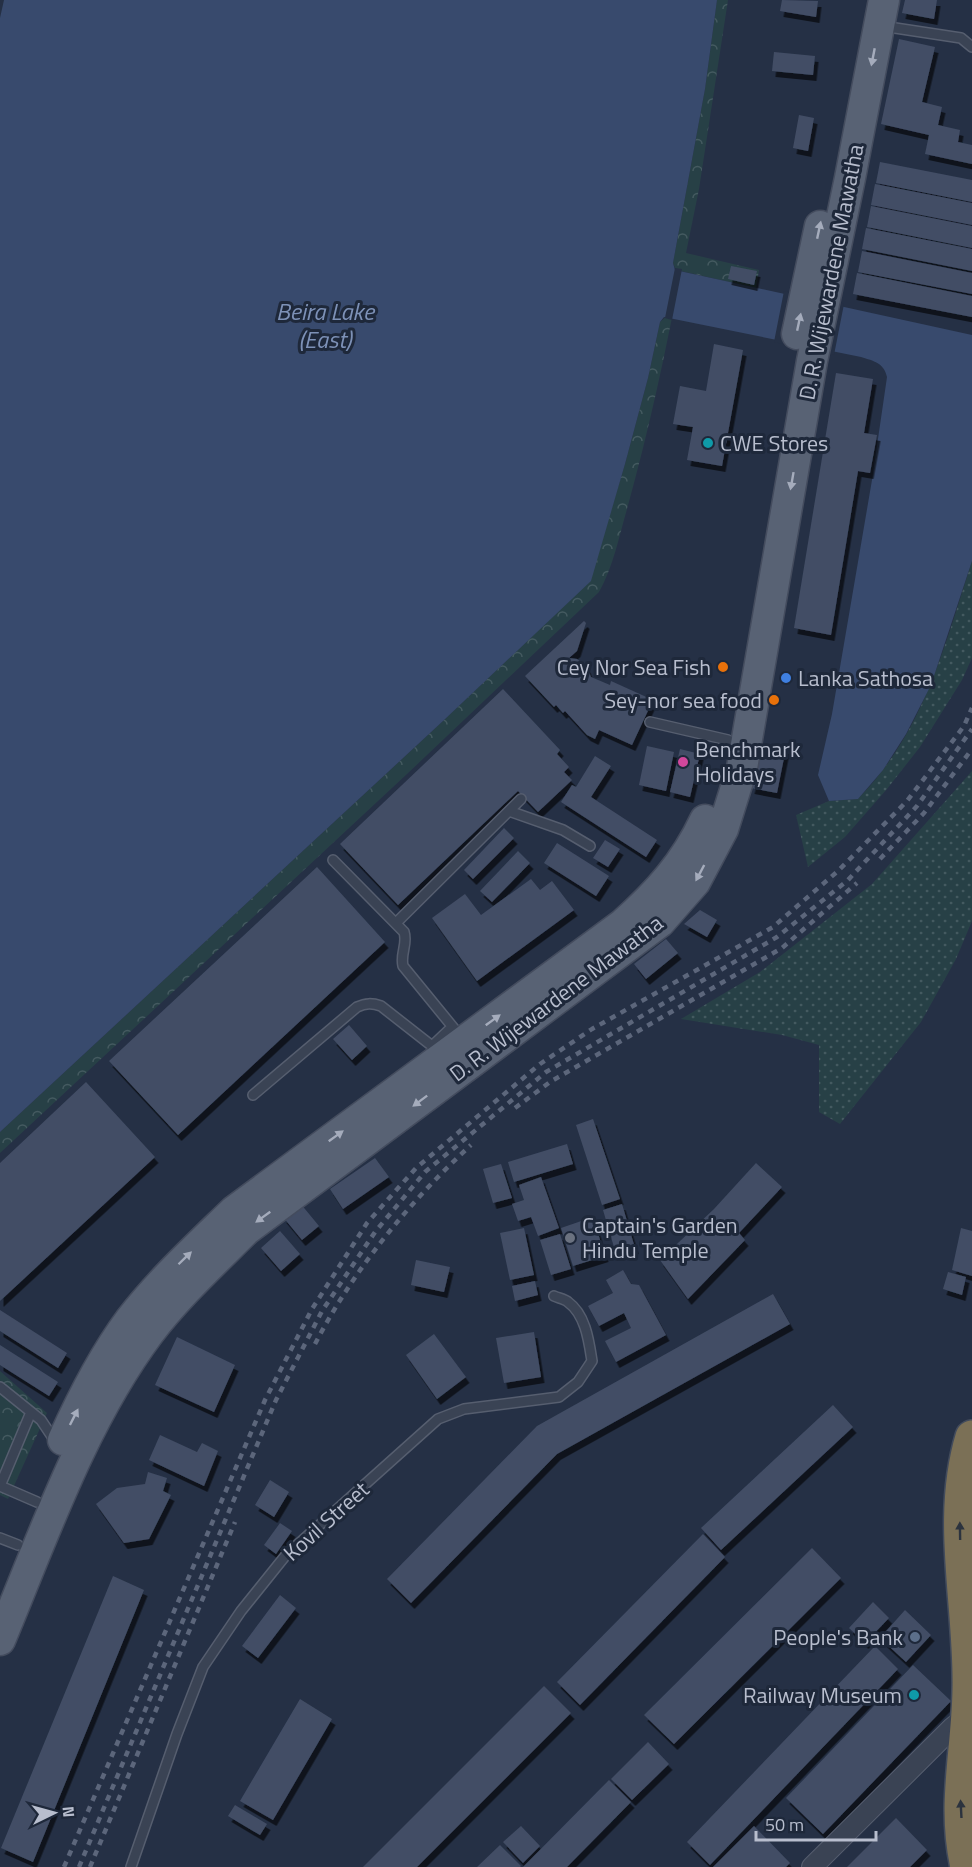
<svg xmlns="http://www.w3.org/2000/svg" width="972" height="1867" font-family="'Titillium Web',sans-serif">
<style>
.grass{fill:url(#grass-dots)}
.park{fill:url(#park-crowns)}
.water{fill:#384a6d}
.pier{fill:#253045}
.building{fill:#424d65;filter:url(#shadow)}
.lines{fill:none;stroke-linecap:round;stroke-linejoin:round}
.lane-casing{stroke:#565e6f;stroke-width:12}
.street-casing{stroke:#565e6f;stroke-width:22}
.primary-casing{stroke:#444c5e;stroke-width:33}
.highway-casing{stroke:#424b5c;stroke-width:36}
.lane{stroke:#3a4354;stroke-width:9}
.street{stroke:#3a4354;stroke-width:20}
.primary{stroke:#586274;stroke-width:30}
.highway{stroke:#7b7056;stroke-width:33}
.rail{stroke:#5c667b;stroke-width:4.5;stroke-dasharray:6 6;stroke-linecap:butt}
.oneway{fill:#a5acbc}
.oneway2{fill:#2c333e}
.culture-dot{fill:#0f9aa8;stroke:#1e283a;stroke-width:2}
.food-dot{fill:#e8710a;stroke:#1e283a;stroke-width:2}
.shop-dot{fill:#3f7fe0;stroke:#1e283a;stroke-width:2}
.hotel-dot{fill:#d1479c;stroke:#1e283a;stroke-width:2}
.worship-dot{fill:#6b7280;stroke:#1e283a;stroke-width:2}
.service-dot{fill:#5c6f8a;stroke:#1e283a;stroke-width:2}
.labels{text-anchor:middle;stroke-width:6;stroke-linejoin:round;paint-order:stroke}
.street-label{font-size:22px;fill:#b8bece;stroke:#1e283a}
.poi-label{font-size:22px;fill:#b8bece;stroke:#1e283a;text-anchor:start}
.water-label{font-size:24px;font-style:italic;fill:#7d91b7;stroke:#1e283a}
</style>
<defs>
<pattern id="grass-dots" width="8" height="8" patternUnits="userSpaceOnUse" patternTransform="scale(1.5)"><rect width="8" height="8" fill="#274046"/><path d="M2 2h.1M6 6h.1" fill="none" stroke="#445a60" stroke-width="1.8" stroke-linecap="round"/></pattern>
<pattern id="park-crowns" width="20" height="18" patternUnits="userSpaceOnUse" patternTransform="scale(1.5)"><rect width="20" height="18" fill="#274046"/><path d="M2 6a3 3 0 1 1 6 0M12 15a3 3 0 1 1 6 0" fill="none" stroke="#445a60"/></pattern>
<filter id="shadow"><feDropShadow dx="3.5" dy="6" stdDeviation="0" flood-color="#0009"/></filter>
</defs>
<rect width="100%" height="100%" fill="#253045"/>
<path class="grass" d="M 972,561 L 972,658 L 962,680 L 920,747 L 887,789 L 845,837 L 808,867 L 796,815 L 829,801 L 858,799 C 866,790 875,781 882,771 C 929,711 949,632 972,561 Z
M 972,771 L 972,921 L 956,959 L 921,1022 L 840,1124 L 819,1112 L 819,1045 L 782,1035 L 681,1019 L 760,972 L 872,884 Z"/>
<path class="park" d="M 717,0 L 728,0 L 699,189 L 686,253 L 759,270 L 756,288 L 681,271 C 666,351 649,430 627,509 C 619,537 613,567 599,592 L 407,774 L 0,1153 L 0,1132 L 443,721 L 590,581 L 625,464 L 648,378 L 660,322 L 666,317 L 675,268 L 673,263 L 705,89 Z
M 0,1371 L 47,1413 L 8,1499 L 0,1495 Z"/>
<path class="water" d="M 4,0 L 717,0 L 705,89 L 673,263 L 675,270 L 972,335 L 972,561 L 931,685 L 906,734 L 883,770 L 858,799 L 829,801 L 818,775 L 832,714 L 872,480 L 887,377 C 884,363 874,361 861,357 L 664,317 L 660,322 L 648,378 L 625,464 L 591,581 L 443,721 L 0,1132 L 0,18 Z"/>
<path class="pier" d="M 675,268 L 682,269 L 672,320 L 665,318 Z
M 784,291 L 844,304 L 834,355 L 774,342 Z"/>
<path class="building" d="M 782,0 L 818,1 L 816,17 L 780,11 Z
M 905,0 L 937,0 L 934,19 L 902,13 Z
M 899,39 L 935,47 L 922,102 L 942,107 L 938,125 L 960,130 L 958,142 L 972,145 L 972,164 L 925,154 L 929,135 L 881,124 Z
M 774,52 L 815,56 L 813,75 L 772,71 Z
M 799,115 L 814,118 L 808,151 L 793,148 Z
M 880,162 L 972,180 L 972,202 L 876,183 Z
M 875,184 L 972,203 L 972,225 L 871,205 Z
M 871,206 L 972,226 L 972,248 L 867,227 Z
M 866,228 L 972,249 L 972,271 L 862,249 Z
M 862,251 L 972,273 L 972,294 L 858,272 Z
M 731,266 L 757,271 L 754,285 L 728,279 Z
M 857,273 L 972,296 L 972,317 L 853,294 Z
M 714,344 L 743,350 L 722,466 L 687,460 L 693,427 L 673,424 L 680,386 L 706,391 Z
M 836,373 L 873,379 L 864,433 L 877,435 L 870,473 L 858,471 L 831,635 L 794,628 Z
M 584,621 L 586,623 L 577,651 L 569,658 L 577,659 L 587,667 L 591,677 L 610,685 L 611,681 L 653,700 L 632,745 L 599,730 L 595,739 L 587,735 L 565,711 L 563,713 L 556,705 L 554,707 L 525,676 Z
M 503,689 L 560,750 L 557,754 L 569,767 L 564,772 L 572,780 L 538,812 L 518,791 L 398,905 L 340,844 Z
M 762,744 L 786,748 L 777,793 L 751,788 Z
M 647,746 L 674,752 L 666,791 L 639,785 Z
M 680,749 L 700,754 L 690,797 L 670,792 Z
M 595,756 L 611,766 L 591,797 L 657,840 L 646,857 L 561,802 L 572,785 L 576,787 Z
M 504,828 L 514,838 L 473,879 L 464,870 Z
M 605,840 L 620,849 L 608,867 L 593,858 Z
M 557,843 L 609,876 L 596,896 L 544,863 Z
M 518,851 L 530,863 L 492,902 L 480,891 Z
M 317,867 L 385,942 L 178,1135 L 109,1061 Z
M 531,879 L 540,890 L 552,881 L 574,910 L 477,981 L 432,918 L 465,894 L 481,915 Z
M 700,910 L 717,920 L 707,937 L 684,924 Z
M 666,939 L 678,953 L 646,979 L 634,964 Z
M 349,1025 L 367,1046 L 352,1060 L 333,1039 Z
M 86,1082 L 155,1157 L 0,1301 L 0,1163 Z
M 593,1119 L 620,1199 L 602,1205 L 576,1125 Z
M 567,1144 L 573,1164 L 514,1182 L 508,1162 Z
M 375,1158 L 389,1177 L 343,1209 L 330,1189 Z
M 756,1163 L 782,1187 L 739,1233 L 745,1240 L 688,1299 L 660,1260 L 714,1209 Z
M 501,1164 L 512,1198 L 493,1203 L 483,1169 Z
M 541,1177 L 559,1228 L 538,1236 L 531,1217 L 518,1221 L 512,1204 L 524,1200 L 519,1185 Z
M 300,1203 L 319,1226 L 302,1240 L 283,1217 Z
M 622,1204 L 635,1248 L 616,1254 L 603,1210 Z
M 593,1217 L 605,1256 L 573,1266 L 561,1228 Z
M 524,1228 L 534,1275 L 510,1280 L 500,1233 Z
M 961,1228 L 972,1231 L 972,1276 L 952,1270 Z
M 280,1231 L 300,1254 L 281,1271 L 261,1248 Z
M 560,1234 L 571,1269 L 551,1275 L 540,1240 Z
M 416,1260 L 450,1267 L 444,1292 L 411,1285 Z
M 623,1270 L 631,1284 L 639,1285 L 666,1335 L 616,1362 L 605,1341 L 631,1328 L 624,1313 L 599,1326 L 588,1306 L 613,1293 L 606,1280 Z
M 948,1272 L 966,1277 L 962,1295 L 943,1289 Z
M 535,1281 L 538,1295 L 515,1301 L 512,1286 Z
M 773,1294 L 790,1324 L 557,1454 L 411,1603 L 387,1579 L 537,1426 Z
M 0,1310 L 67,1353 L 58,1368 L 0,1331 Z
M 534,1332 L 541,1377 L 504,1383 L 496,1338 Z
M 434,1334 L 466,1377 L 437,1399 L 406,1355 Z
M 177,1337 L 235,1365 L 214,1412 L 155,1385 Z
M 0,1345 L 58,1382 L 49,1396 L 0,1365 Z
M 833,1405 L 853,1427 L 721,1550 L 701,1528 Z
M 160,1435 L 197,1452 L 202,1443 L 218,1451 L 204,1486 L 149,1460 Z
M 148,1472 L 167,1478 L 163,1491 L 171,1495 L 149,1539 L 124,1543 L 96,1504 L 117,1488 L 145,1484 Z
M 270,1480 L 289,1492 L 274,1517 L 255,1505 Z
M 280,1523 L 292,1531 L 276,1554 L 264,1545 Z
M 703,1534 L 725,1557 L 580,1705 L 557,1682 Z
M 812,1548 L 841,1578 L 674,1744 L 644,1715 Z
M 113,1576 L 144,1590 L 33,1862 L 1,1848 Z
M 280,1595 L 296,1608 L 258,1658 L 242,1646 Z
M 873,1602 L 889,1618 L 865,1643 L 849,1628 Z
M 905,1610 L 931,1635 L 906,1662 L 880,1638 Z
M 875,1646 L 898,1669 L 710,1865 L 687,1842 Z
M 913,1665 L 951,1701 L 823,1834 L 786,1798 Z
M 544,1686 L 571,1713 L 417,1867 L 363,1867 Z
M 300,1699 L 332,1719 L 273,1820 L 240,1801 Z
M 648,1742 L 669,1764 L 632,1800 L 611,1779 Z
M 609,1780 L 631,1802 L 567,1867 L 523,1867 Z
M 235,1805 L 267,1824 L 260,1835 L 228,1816 Z
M 896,1818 L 927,1850 L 910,1867 L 847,1867 Z
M 521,1826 L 540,1846 L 523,1863 L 503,1842 Z
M 754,1826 L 790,1863 L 786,1867 L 713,1867 Z
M 500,1845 L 521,1866 L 520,1867 L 477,1867 Z"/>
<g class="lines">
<defs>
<path id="lane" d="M 882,26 L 961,38 L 972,47
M 650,722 L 728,740
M 509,811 L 563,830 L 590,846
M 333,860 L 404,932 C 408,944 400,953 403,966 L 461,1037
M 396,923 L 521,799
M 432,1046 L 452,1027
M 253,1095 L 357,1007 C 366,1003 372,1003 381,1006 L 441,1053
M 0,1387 L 41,1420 L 55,1441
M 31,1412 L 0,1486 L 37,1502
M 0,1538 L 18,1545
M 131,1867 L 177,1734 L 203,1667 L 241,1611 L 286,1555 L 438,1419 L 464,1409 L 559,1397 L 578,1382 L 592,1361 C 589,1342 586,1315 568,1302 C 565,1299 558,1298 554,1296"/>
<path id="street" d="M 812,1867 L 952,1728 L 968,1715"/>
<path id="primary" d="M 797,334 L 820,226
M 63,1440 C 81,1400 104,1355 130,1320 C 161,1280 198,1246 234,1211 L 623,924 C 658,893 685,863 705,820
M 0,1640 C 43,1537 82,1423 149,1333 C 177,1296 213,1263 246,1230 L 660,922 L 695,882 L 723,829 L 742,768 L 812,361 L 850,178 L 884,0"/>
<path id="highway" d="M 967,1867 C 953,1805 968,1752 969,1690 C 971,1606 947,1520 972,1437"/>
</defs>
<use href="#lane" class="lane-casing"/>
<use href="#street" class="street-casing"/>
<use href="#primary" class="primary-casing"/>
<use href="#highway" class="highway-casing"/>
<use href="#lane" class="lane"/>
<use href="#street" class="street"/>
<use href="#primary" class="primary"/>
<use href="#highway" class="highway"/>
<path class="rail" d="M 880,859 L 924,813 L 972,749
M 515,1108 L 550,1082 L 782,948 L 857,883
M 315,1344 C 354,1269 409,1202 471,1145
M 64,1867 L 265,1400 L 312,1309 L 367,1223 L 416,1168 L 540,1064 L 592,1029 L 773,927 L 838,871 L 907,801 L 964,726 L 972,708
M 79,1867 L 276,1400 L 322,1311 L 375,1232 L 425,1172 L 546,1072 L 777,937 L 848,880 L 917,806 L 972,729
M 90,1867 L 235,1522"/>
</g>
<defs><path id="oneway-solid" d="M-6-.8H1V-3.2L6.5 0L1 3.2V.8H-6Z" transform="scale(1.5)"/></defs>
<g class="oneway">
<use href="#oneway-solid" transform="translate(873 57) rotate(101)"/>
<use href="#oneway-solid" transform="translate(819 230) rotate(-78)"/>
<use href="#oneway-solid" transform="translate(799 322) rotate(-78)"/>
<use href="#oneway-solid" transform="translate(792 481) rotate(100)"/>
<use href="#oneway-solid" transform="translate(700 873) rotate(118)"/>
<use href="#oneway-solid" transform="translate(493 1020) rotate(-36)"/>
<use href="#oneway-solid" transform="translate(420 1101) rotate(143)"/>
<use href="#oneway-solid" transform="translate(336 1136) rotate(-36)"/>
<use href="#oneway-solid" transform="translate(263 1217) rotate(144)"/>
<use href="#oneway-solid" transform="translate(185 1258) rotate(-44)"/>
<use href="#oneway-solid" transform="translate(74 1417) rotate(-63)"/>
</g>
<g class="oneway2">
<use href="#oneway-solid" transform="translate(960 1531) rotate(-91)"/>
<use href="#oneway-solid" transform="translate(961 1809) rotate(-93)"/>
</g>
<g class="culture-dot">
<circle cx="708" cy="443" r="6"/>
<circle cx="914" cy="1695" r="6"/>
</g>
<g class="food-dot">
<circle cx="723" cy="667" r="6"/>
<circle cx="774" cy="700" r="6"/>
</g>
<circle class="shop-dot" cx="786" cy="678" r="6"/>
<circle class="hotel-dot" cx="683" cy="762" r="6"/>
<circle class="worship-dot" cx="570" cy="1238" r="6"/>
<circle class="service-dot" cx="915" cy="1637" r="6"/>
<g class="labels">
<g class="street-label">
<text transform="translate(831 272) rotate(-79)" y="8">D. R. Wijewardene Mawatha</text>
<text transform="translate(556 998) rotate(-37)" y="8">D. R. Wijewardene Mawatha</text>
<text transform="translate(326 1521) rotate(-42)" y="8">Kovil Street</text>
</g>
<g class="poi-label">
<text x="720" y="451">CWE Stores</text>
<text x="711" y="675" text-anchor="end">Cey Nor Sea Fish</text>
<text x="798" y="686">Lanka Sathosa</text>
<text x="762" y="708" text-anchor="end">Sey-nor sea food</text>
<text x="695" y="757">Benchmark<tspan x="695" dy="25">Holidays</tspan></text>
<text x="582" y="1233">Captain's Garden<tspan x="582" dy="25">Hindu Temple</tspan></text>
<text x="903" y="1645" text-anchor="end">People's Bank</text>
<text x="902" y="1703" text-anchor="end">Railway Museum</text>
</g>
<g class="water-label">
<text x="325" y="320">Beira Lake<tspan x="325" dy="28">(East)</tspan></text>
</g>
</g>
<g transform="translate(54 1813) rotate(85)" stroke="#1e283a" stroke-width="4.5" paint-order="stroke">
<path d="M0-4.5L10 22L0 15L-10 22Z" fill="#b8bece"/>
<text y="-9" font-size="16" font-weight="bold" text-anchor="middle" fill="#b8bece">N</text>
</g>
<path d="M756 1831v9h120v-9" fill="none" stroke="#b8bece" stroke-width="3"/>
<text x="765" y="1831" font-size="18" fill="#b8bece" stroke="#1e283a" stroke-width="4.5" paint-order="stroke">50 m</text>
</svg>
